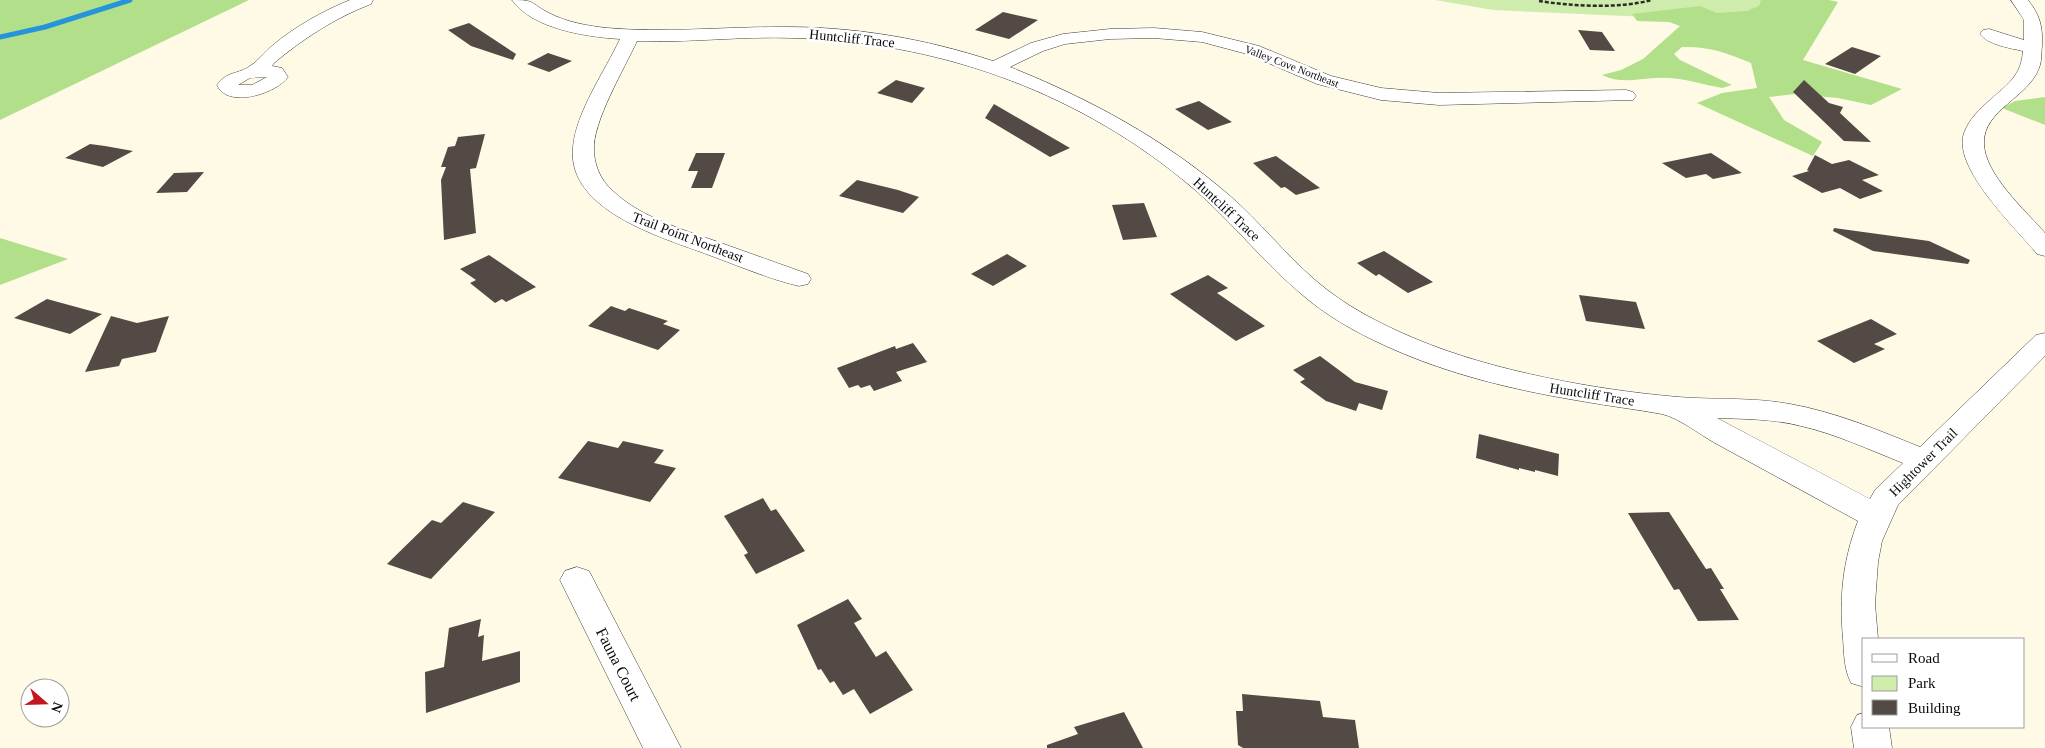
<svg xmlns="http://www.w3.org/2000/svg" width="2045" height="748" font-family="'Times New Roman',serif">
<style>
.green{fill:#ceedac}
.forest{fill:#b1df8a}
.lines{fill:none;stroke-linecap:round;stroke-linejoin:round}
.stream{stroke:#2594da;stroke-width:5}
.building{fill:#534a45}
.minor-casing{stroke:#3c3c3c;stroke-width:1}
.path{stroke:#2b2b2b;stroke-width:2.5;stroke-dasharray:4 2;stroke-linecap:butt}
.minor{fill:#fff;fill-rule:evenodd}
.labels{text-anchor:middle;stroke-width:5;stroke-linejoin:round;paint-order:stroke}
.far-street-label{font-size:11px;fill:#090909;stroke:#fff}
.street-label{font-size:14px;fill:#090909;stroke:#fff}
.near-street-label{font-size:16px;fill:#090909;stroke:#fff}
</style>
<rect width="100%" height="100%" fill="#fffae6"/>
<path class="green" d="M 1435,0 L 1770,0 L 1791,12 L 1715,20 L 1493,10 Z"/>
<path class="forest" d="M 0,0 L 249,0 L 0,120 Z
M 1761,0 L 1829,0 L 1838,2 L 1803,60 L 1902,89 L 1871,105 L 1838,98 L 1795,94 L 1769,97 L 1784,120 L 1822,142 L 1813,156 L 1697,103 L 1722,93 L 1757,88 L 1751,63 C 1728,53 1708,46 1682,47 L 1674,54 L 1680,60 L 1732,85 L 1722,88 C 1701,84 1677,76 1656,78 C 1637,79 1620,84 1602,75 L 1621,70 L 1643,59 L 1680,26 L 1669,22 L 1637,21 L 1632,14 L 1700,6 L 1717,13 L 1747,11 L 1759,6 Z
M 2045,97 L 2045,125 L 2002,108 L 2015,101 Z
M 0,238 L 68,259 L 0,285 Z"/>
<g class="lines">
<path class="stream" d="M 0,37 L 45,27 L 130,0"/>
</g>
<path class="building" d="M 1003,12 L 1038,20 L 1009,39 L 975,30 Z
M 469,23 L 516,54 L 513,60 L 471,46 L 448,30 Z
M 1578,30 L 1602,32 L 1615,51 L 1590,50 Z
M 1852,47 L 1881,56 L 1855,74 L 1825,64 Z
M 548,53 L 572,61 L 549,72 L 527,64 Z
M 896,80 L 925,88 L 912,103 L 877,93 Z
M 1804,80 L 1829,103 L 1843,107 L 1840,113 L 1871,142 L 1844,141 L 1793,92 Z
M 1199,101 L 1232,122 L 1208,130 L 1175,109 Z
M 994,104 L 1070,148 L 1050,157 L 985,118 Z
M 485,134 L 476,168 L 470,169 L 476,233 L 444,240 L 441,180 L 446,167 L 441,167 L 448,147 L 455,146 L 458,137 Z
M 90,144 L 105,146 L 133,151 L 103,167 L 65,158 Z
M 696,153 L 725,153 L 712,188 L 691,188 L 698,171 L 688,171 Z
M 1711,153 L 1742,173 L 1713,179 L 1706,174 L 1686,178 L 1662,163 Z
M 1815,155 L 1832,164 L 1849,160 L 1879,175 L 1862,180 L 1883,191 L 1860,199 L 1840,188 L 1822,193 L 1792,176 L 1809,171 L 1807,170 Z
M 1276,156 L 1320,188 L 1296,195 L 1285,187 L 1281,188 L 1253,163 Z
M 204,172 L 187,192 L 156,193 L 174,173 Z
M 857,180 L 898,190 L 919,197 L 903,213 L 839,196 Z
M 1144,203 L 1157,237 L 1123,240 L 1112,205 Z
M 1834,228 L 1929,241 L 1970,260 L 1968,264 L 1873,251 L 1833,231 Z
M 1384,251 L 1433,282 L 1408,293 L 1379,274 L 1376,276 L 1357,263 Z
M 1007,254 L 1027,266 L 993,286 L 971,274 Z
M 489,255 L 536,287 L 506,302 L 502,299 L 495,303 L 470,283 L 476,280 L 460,269 Z
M 1208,275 L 1228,288 L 1217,293 L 1265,326 L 1236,341 L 1170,294 Z
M 1579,295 L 1636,302 L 1645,329 L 1586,321 Z
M 47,299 L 102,314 L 70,334 L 14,318 Z
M 611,306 L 625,311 L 629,308 L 668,321 L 663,324 L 680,330 L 658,350 L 588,326 Z
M 111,316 L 137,323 L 169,316 L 156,352 L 122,359 L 119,366 L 85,372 Z
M 1871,319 L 1897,334 L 1874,344 L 1885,349 L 1854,363 L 1817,341 Z
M 913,343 L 927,362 L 896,372 L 902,381 L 874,391 L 870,385 L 861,388 L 858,385 L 849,388 L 837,368 L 895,346 L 896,349 Z
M 1320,356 L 1355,382 L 1388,391 L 1382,410 L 1359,403 L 1356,411 L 1326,401 L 1300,382 L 1305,379 L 1293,370 Z
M 1479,434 L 1559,454 L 1558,476 L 1535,470 L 1535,472 L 1519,468 L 1519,470 L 1476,458 Z
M 588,441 L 618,448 L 623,441 L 664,450 L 654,463 L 676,468 L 650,502 L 558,478 Z
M 763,498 L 771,511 L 776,509 L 805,551 L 756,574 L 744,555 L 748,553 L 724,516 Z
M 463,502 L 495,512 L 431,579 L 387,564 L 432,520 L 441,523 Z
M 1669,512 L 1706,569 L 1711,568 L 1724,589 L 1720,589 L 1739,620 L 1698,621 L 1679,589 L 1674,590 L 1628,513 Z
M 848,599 L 862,619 L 854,623 L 876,657 L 886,651 L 913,690 L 870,714 L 854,689 L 843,695 L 834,681 L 830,683 L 821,669 L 818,670 L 797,625 Z
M 481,619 L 478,637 L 484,635 L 482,661 L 520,651 L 520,682 L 426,713 L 425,672 L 444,667 L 449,628 Z
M 1242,694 L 1320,701 L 1323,717 L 1355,720 L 1359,748 L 1243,748 L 1238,745 L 1236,711 L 1243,711 Z
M 1124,712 L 1143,748 L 1047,748 L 1047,745 L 1078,734 L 1074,727 Z"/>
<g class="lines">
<defs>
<path id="minor" d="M 350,0 L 373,0 L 371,4 C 335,18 304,38 274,63 L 272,66 L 282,68 L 288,77 C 276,94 227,109 217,85 C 228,70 238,75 250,66 C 258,61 265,52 273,45 C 296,26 323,11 350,0 ZM 267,77 L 252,85 L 238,85 L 250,78 Z
M 512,0 C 537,0 529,3 549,13 C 566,22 588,26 607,28 C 664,33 721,27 777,27 C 851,26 923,38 993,61 L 1031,43 L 1063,34 L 1110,29 L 1154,28 L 1202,32 L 1259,46 L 1331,76 L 1381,88 L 1439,93 L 1626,90 L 1633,92 L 1636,96 L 1633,100 L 1439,105 L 1381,100 L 1317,84 L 1247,54 L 1202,42 L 1154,38 L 1110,39 L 1065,44 L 1043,51 L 1010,67 C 1090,99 1164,139 1229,195 C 1259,221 1285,254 1315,280 C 1345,306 1380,324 1416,339 C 1492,371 1596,390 1678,397 C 1715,400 1753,397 1790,404 C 1835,412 1878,430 1920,447 L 2036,335 L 2045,333 L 2045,356 L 1898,505 L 1882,541 L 1878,562 L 1875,604 L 1878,639 L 1864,639 L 1864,687 L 1851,683 C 1844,669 1844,654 1843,638 C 1839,597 1843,560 1858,521 C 1810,495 1763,469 1715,443 C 1699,434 1679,418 1662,414 C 1635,409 1608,406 1581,401 C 1514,390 1447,374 1386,346 C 1355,332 1325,315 1299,292 C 1258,257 1225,213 1182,179 C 1071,89 935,42 794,38 C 741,36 689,43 637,41 C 625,67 592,123 594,150 C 594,162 599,176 607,185 C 636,217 682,229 721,243 C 750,253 779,264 808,274 L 811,279 L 808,284 L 799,286 C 769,279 739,266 709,255 C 664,238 566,211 573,147 C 576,112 605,71 620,39 C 587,37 532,29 512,0 ZM 1717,418 C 1745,419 1774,419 1801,426 C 1836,434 1870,450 1903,463 L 1875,490 L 1870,499 Z
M 2011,0 L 2028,0 C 2040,15 2043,27 2042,46 C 2041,53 2042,61 2039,68 C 2029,97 1983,110 1984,143 C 1984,174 2026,211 2045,233 L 2045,256 L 2037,254 C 2016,228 1952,168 1964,133 C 1969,119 1980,109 1990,100 C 2008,84 2021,76 2023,51 C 2010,48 1988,45 1980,34 L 1983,30 L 1989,29 L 2024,40 L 2024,20 Z
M 577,567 L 589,571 L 681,748 L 643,748 L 560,580 L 565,571 Z
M 1864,713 L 1864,727 L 1889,727 L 1892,748 L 1854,748 L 1851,727 L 1857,715 Z"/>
</defs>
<use href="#minor" class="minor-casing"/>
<path class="path" d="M 1539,1 C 1571,6 1620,9 1651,0"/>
<use href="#minor" class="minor"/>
</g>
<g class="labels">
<g class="far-street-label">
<text transform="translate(1292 66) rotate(21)" y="4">Valley Cove Northeast</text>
</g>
<g class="street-label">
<text transform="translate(852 38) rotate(6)" y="5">Huntcliff Trace</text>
<text transform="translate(1227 209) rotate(43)" y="5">Huntcliff Trace</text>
<text transform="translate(688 237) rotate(21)" y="5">Trail Point Northeast</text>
<text transform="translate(1592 394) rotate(9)" y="5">Huntcliff Trace</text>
<text transform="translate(1923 462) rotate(-45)" y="5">Hightower Trail</text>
</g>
<g class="near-street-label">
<text transform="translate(619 664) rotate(63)" y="6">Fauna Court</text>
</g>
</g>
<rect x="1862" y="638" width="162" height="90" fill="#ffffff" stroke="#9d9d9d"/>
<rect x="1872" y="654" width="25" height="8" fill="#ffffff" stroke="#9d9d9d"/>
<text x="1908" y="663" font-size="15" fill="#090909">Road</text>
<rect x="1872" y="676" width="25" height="15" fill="#ceedac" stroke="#9d9d9d"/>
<text x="1908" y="688" font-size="15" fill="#090909">Park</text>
<rect x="1872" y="700" width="25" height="15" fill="#534a45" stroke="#9d9d9d"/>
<text x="1908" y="713" font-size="15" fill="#090909">Building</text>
<g transform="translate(45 703) rotate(110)"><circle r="24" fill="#ffffff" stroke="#9d9d9d"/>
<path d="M0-4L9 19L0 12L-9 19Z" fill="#c51620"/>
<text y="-8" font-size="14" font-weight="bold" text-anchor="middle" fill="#090909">N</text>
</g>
</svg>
